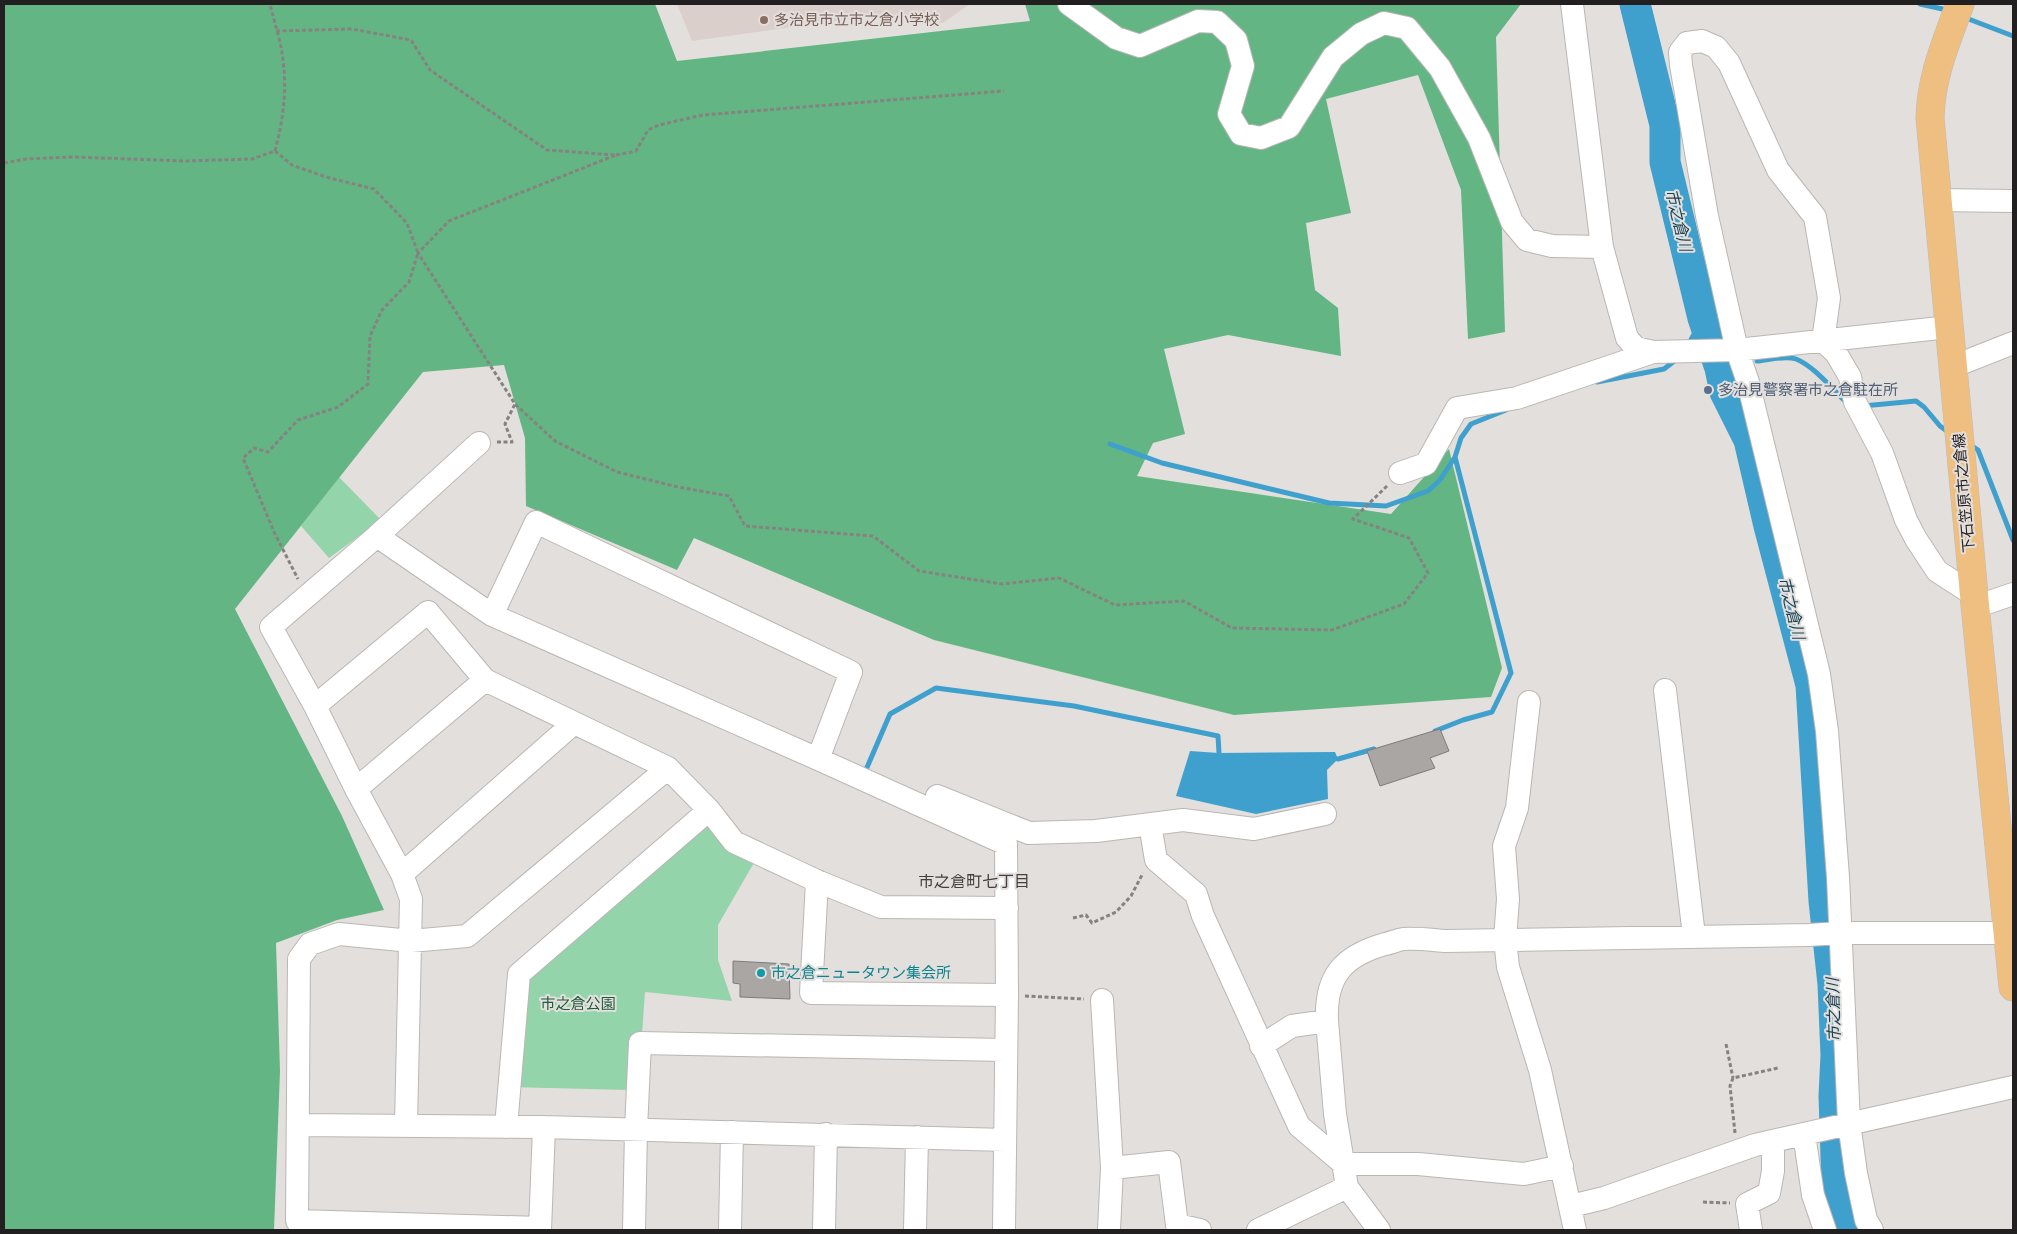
<svg xmlns="http://www.w3.org/2000/svg" width="2017" height="1234" font-family="Cabin,'Noto Sans JP',sans-serif">
<style>
.built{fill:#dbcfcb}
.green{fill:#94d4aa}
.forest{fill:#63b683}
.water{fill:#3fa0cd}
.lines{fill:none;stroke-linecap:round;stroke-linejoin:round}
.stream{stroke:#3fa0cd;stroke-width:5}
.river{stroke:#3fa0cd;stroke-width:31}
.building{fill:#a9a6a4;stroke:#7e7b79}
.minor-casing{stroke:#bab6b4;stroke-width:24}
.major-casing{stroke:#bcbcbc;stroke-width:29}
.path{stroke:#868281;stroke-width:3;stroke-dasharray:4 2.5;stroke-linecap:butt}
.minor{stroke:#fff;stroke-width:22}
.major{stroke:#eebf80;stroke-width:28}
.education-dot{fill:#8d6e63;stroke:#e3dfdd;stroke-width:2}
.service-dot{fill:#5c6f8a;stroke:#e3dfdd;stroke-width:2}
.culture-dot{fill:#0f9aa8;stroke:#e3dfdd;stroke-width:2}
.labels{text-anchor:middle;stroke-width:4;stroke-linejoin:round;paint-order:stroke}
.education-label{font-size:15px;fill:#785e54;stroke:#e3dfdd;text-anchor:start}
.service-label{font-size:15px;fill:#4e5e75;stroke:#e3dfdd;text-anchor:start}
.street-label{font-size:15px;fill:#211f1f;stroke:#e3dfdd}
.culture-label{font-size:15px;fill:#0d838f;stroke:#e3dfdd;text-anchor:start}
.park-label{font-size:15px;fill:#1f5c3a;stroke:#e3dfdd}
.water-label{font-size:16px;font-style:italic;fill:#153f52;stroke:#e3dfdd}
.neighbourhood-label{font-size:16px;fill:#43403f;stroke:#e3dfdd}
</style>
<rect width="100%" height="100%" fill="#e3dfdd"/>
<path class="built" d="M 677,4 L 970,4 L 943,23 L 871,16 L 692,41 Z"/>
<path class="green" d="M 339,477 L 381,520 L 329,558 L 301,526 Z
M 709,810 L 759,854 L 718,925 L 718,960 L 732,1001 L 645,992 L 642,1034 L 631,1036 L 628,1090 L 509,1087 L 519,974 Z"/>
<path class="forest" d="M 4,4 L 655,4 L 677,61 L 1030,21 L 1025,4 L 1521,4 L 1496,37 L 1505,332 L 1468,339 L 1461,190 L 1418,75 L 1326,99 L 1351,213 L 1306,223 L 1315,290 L 1338,308 L 1341,356 L 1228,335 L 1164,349 L 1185,434 L 1153,443 L 1137,476 L 1391,514 L 1449,449 L 1502,668 L 1491,697 L 1234,715 L 934,640 L 694,538 L 677,570 L 526,506 L 525,438 L 504,365 L 423,372 L 235,609 L 342,816 L 384,910 L 337,920 L 276,943 L 280,1071 L 274,1230 L 4,1230 Z"/>
<path class="water" d="M 1190,751 L 1219,753 L 1335,752 L 1338,759 L 1327,770 L 1328,799 L 1256,814 L 1176,796 Z"/>
<g class="lines">
<path class="stream" d="M 1920,4 L 1947,10
M 1966,18 L 2013,36
M 1688,345 L 1703,318
M 1757,361 C 1769,360 1785,355 1796,359 C 1814,366 1833,390 1847,403
M 1720,368 L 1726,367
M 1597,382 L 1664,369 L 1677,359
M 1863,406 L 1916,401 L 1924,407 L 1940,426 L 1951,434
M 1110,444 L 1162,463 L 1329,503 L 1386,506 L 1428,491 L 1440,480 L 1455,457 L 1461,438 L 1471,424 L 1506,410
M 1969,444 L 1978,450 L 2013,540
M 1435,731 L 1463,720 L 1492,712 L 1511,673 L 1455,457
M 1338,759 L 1374,749
M 865,772 L 890,714 L 936,688 L 1074,706 L 1218,736 L 1219,753"/>
<path class="river" d="M 1635,4 L 1665,125 L 1665,162 L 1703,318 L 1720,368 L 1725,392 L 1749,440 L 1769,526 L 1811,685 L 1824,901 L 1833,984 L 1836,1055 L 1834,1096 L 1837,1187 L 1847,1230"/>
</g>
<path class="building" d="M 1440,729 L 1449,751 L 1430,758 L 1435,768 L 1380,786 L 1367,751 Z
M 733,961 L 789,964 L 790,999 L 740,997 L 740,984 L 733,983 Z"/>
<g class="lines">
<defs>
<path id="minor" d="M 1069,4 L 1116,38 L 1140,46 L 1198,21 L 1217,22 L 1236,40 L 1243,66 L 1229,114 L 1241,134 L 1261,138 L 1289,127 L 1333,57 L 1361,34 L 1384,23 L 1407,28 L 1440,68 L 1479,138 L 1512,222 L 1527,240 L 1552,246 L 1602,247
M 1572,4 L 1602,247 L 1627,338 L 1636,348 L 1653,352 L 1737,350 L 1949,327
M 1936,200 L 2013,201
M 1952,367 L 2013,343
M 1400,473 L 1426,464 L 1457,408 L 1517,398 L 1653,352
M 377,536 L 479,443
M 1975,607 L 2013,594
M 492,615 L 536,522 L 851,672 L 818,759
M 1665,690 L 1694,936
M 1529,702 L 1517,808 L 1504,846 L 1508,899 L 1505,939 L 1508,967 L 1540,1070 L 1575,1230
M 315,706 L 428,612 L 485,680 L 668,768 L 709,810 L 734,842 L 817,881 L 881,907 L 1007,908
M 356,789 L 485,680
M 937,796 L 1029,833 L 1096,831 L 1183,820 L 1254,829 L 1325,814
M 1150,824 L 1156,860 L 1196,894 L 1203,916 L 1299,1126 L 1344,1164 L 1418,1164 L 1524,1174 L 1562,1166
M 402,874 L 574,723
M 817,881 L 811,993 L 1007,995
M 1102,1000 L 1112,1168
M 1261,1046 L 1292,1026 L 1327,1021
M 299,1125 L 544,1127 L 1005,1140
M 406,1125 L 411,899 L 402,874 L 356,789 L 315,706 L 271,627 L 377,536 L 492,615 L 818,759 L 1006,844 L 1007,995 L 1004,1230
M 506,1127 L 519,974 L 709,810
M 1804,1134 L 1813,1195 L 1825,1230
M 1571,1206 L 1604,1198 L 1755,1145 L 2013,1087
M 540,1228 L 297,1221 L 299,959 L 310,944 L 339,934 L 411,941 L 467,936 L 668,768
M 540,1230 L 544,1127
M 634,1230 L 636,1129 L 640,1043 L 1005,1050
M 730,1230 L 732,1132
M 824,1230 L 826,1134
M 915,1230 L 917,1137
M 1109,1230 L 1112,1168 L 1169,1162 L 1177,1225 L 1200,1230
M 1258,1230 L 1347,1187
M 1379,1230 L 1347,1187 L 1335,1114 L 1327,1021 C 1325,976 1343,956 1385,944 C 1391,943 1397,940 1403,939 C 1417,938 1432,940 1445,941 L 1808,935 L 1841,933 L 2008,933
M 1751,1230 L 1747,1204 L 1769,1193 L 1773,1171 L 1773,1141
M 1872,1230 L 1866,1220 L 1856,1173 L 1849,1123 L 1838,877 L 1827,731 L 1819,674 L 1748,382 L 1737,350 L 1707,216 L 1681,65 L 1680,52 L 1687,43 L 1702,41 L 1716,47 L 1729,63 L 1778,170 L 1815,217 L 1829,298 L 1823,341 L 1836,353 L 1850,377 L 1855,402 L 1882,453 L 1906,520 L 1916,539 L 1937,571 L 1974,595"/>
<path id="major" d="M 1960,4 C 1946,43 1931,76 1930,118 L 1974,595 L 2013,987"/>
</defs>
<use href="#minor" class="minor-casing"/>
<use href="#major" class="major-casing"/>
<path class="path" d="M 276,31 L 352,29 L 411,40 L 430,70 L 547,150 L 616,155 L 449,221 L 418,253 L 515,404 L 555,441 L 617,472 L 678,487 L 729,496 L 745,526 L 873,536 L 919,571 L 1002,584 L 1059,578 L 1115,605 L 1184,601 L 1232,628 L 1332,630 L 1404,604 L 1428,573 L 1409,538 L 1353,519 L 1387,486
M 275,151 L 292,165 L 326,177 L 374,189 L 407,223 L 418,253 L 409,282 L 382,310 L 370,336 L 368,384 L 338,407 L 298,420 L 268,452 L 254,448 L 243,458 L 275,534 L 298,579
M 616,155 L 636,151 L 648,130 L 659,125 L 703,115 L 1004,91
M 4,163 L 26,159 L 73,157 L 186,161 L 252,159 L 275,151 C 283,121 287,91 283,60 C 281,41 274,22 270,4
M 497,442 L 512,442 L 505,424 L 515,404
M 1073,918 L 1086,915 L 1092,923 L 1116,912 L 1131,896 L 1143,873
M 1025,996 L 1084,999
M 1726,1044 L 1733,1078
M 1735,1133 L 1730,1086 L 1733,1078 L 1778,1068
M 1703,1202 L 1730,1203"/>
<use href="#minor" class="minor"/>
<use href="#major" class="major"/>
</g>
<circle class="education-dot" cx="764" cy="20" r="5"/>
<circle class="service-dot" cx="1708" cy="390" r="5"/>
<circle class="culture-dot" cx="761" cy="973" r="5"/>
<g class="labels">
<g class="education-label">
<text x="774" y="25">多治見市立市之倉小学校</text>
</g>
<g class="service-label">
<text x="1718" y="395">多治見警察署市之倉駐在所</text>
</g>
<g class="street-label">
<text transform="translate(1964 493) rotate(-95)" y="5">下石笠原市之倉線</text>
</g>
<g class="culture-label">
<text x="771" y="978">市之倉ニュータウン集会所</text>
</g>
<g class="park-label">
<text x="578" y="1009">市之倉公園</text>
</g>
<g class="water-label">
<text transform="translate(1679 220) rotate(76)" y="6">市之倉川</text>
<text transform="translate(1792 608) rotate(76)" y="6">市之倉川</text>
<text transform="translate(1833 1010) rotate(-92)" y="6">市之倉川</text>
</g>
<g class="neighbourhood-label">
<text x="974" y="887">市之倉町七丁目</text>
</g>
</g>
<rect width="2017" height="1234" fill="none" stroke="#211f1f" stroke-width="10"/>
</svg>
